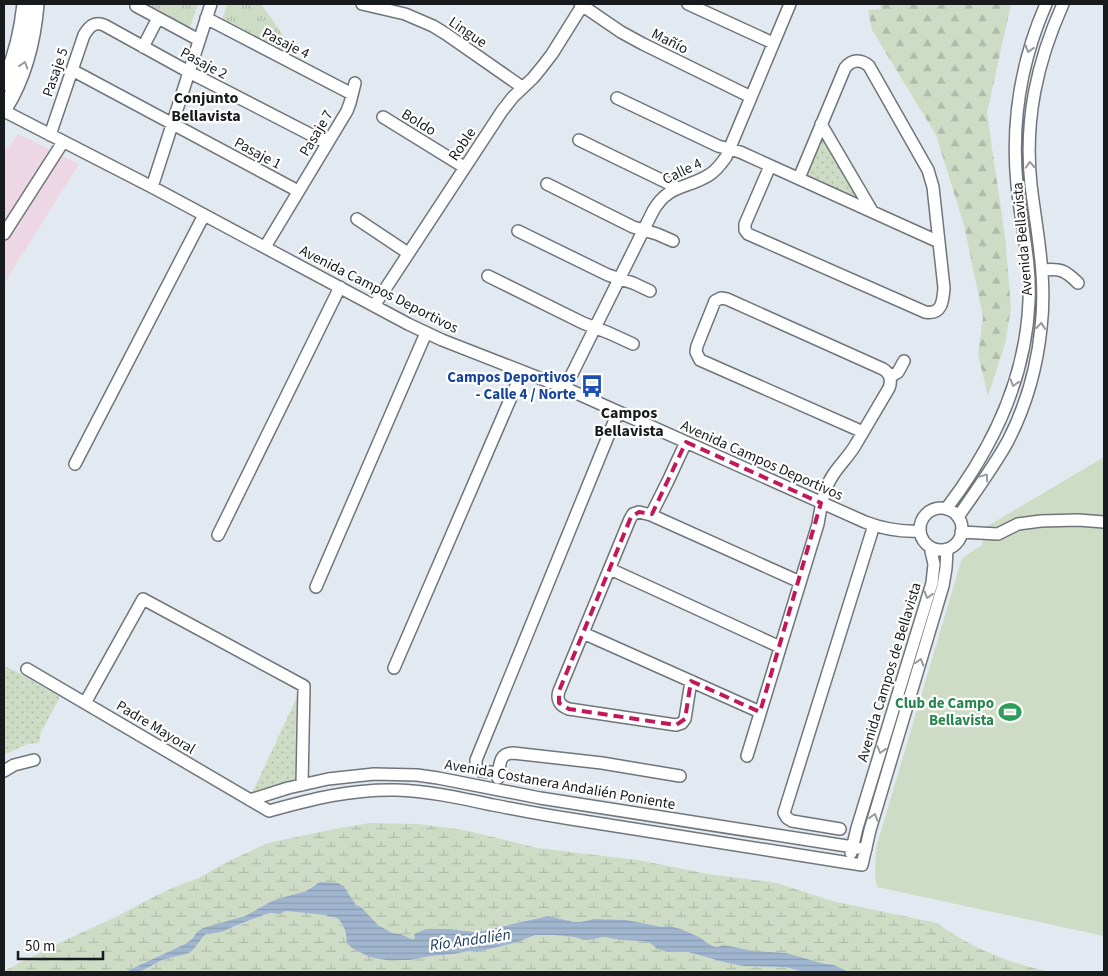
<svg xmlns="http://www.w3.org/2000/svg" width="1108" height="976" font-family="'Source Sans 3',sans-serif">
<style>
.commercial{fill:#eed7e4}
.grass{fill:url(#grass-tufts)}
.forest{fill:url(#forest-firs)}
.wetland{fill:url(#wetland-marsh)}
.park{fill:url(#park-dots)}
.pitch{fill:#cedcc6}
.water{fill:url(#water-rules)}
.lines{fill:none;stroke-linecap:round;stroke-linejoin:round}
.minor-casing{stroke:#6f757b;stroke-width:14}
.major-casing{stroke:#6f757b;stroke-width:18}
.minor{stroke:#fff;stroke-width:11}
.major{stroke:#fff;stroke-width:15}
.oneway{stroke:#979899}
.marked{fill:none;stroke:#c2185b;stroke-width:4;stroke-dasharray:10 6;stroke-linejoin:round}
.labels{text-anchor:middle;stroke-width:4.5;stroke-linejoin:round;paint-order:stroke}
.street-label{font-size:15px;fill:#181b1d;stroke:#fff}
.transit-label{font-size:15px;font-weight:bold;fill:#164399;stroke:#fff;text-anchor:end}
.leisure-label{font-size:15px;font-weight:bold;fill:#27864d;stroke:#fff;text-anchor:end}
.neighbourhood-label{font-size:16px;font-weight:bold;fill:#181b1d;stroke:#fff}
.water-label{font-size:16px;font-style:italic;fill:#17375a;stroke:#fff}
</style>
<defs>
<pattern id="grass-tufts" width="24" height="20" patternUnits="userSpaceOnUse" patternTransform="scale(1.25)"><rect width="24" height="20" fill="#cedcc6"/><path d="M3 7l-1-3M5 7V3M7 7l1-3M15 17l-1-3M17 17v-4M19 17l1-3" fill="none" stroke="#b0bcaa"/></pattern>
<pattern id="forest-firs" width="22" height="20" patternUnits="userSpaceOnUse" patternTransform="scale(1.25)"><rect width="22" height="20" fill="#cedcc6"/><path d="M5 1l3.5 6h-7zM16 11l3.5 6h-7z" fill="#b0bcaa"/></pattern>
<pattern id="wetland-marsh" width="20" height="14" patternUnits="userSpaceOnUse" patternTransform="scale(1.25)"><rect width="20" height="14" fill="#cedcc6"/><path d="M1 5h8M5 5V1M11 12h8M15 12V8" fill="none" stroke="#b0bcaa"/></pattern>
<pattern id="park-dots" width="8" height="8" patternUnits="userSpaceOnUse" patternTransform="scale(1.25)"><rect width="8" height="8" fill="#cedcc6"/><path d="M2 2h.1M6 6h.1" fill="none" stroke="#b0bcaa" stroke-width="1.8" stroke-linecap="round"/></pattern>
<pattern id="water-rules" width="6" height="5" patternUnits="userSpaceOnUse" patternTransform="scale(1.25)"><rect width="6" height="5" fill="#a0b5ce"/><path d="M0 2.5h6" fill="none" stroke="#899bb0"/></pattern>
</defs>
<rect width="100%" height="100%" fill="#e3e9f1"/>
<path class="commercial" d="M 18,134 L 79,164 L 10,274 L 4,285 L 4,154 Z"/>
<path class="grass" d="M 144,4 L 198,4 L 189,30 L 149,8 Z
M 227,4 L 261,4 L 290,45 L 286,55 L 222,20 Z"/>
<path class="forest" d="M 880,4 L 1011,4 L 987,113 L 1005,237 L 1011,308 L 1005,344 L 988,396 L 978,355 L 983,317 L 964,225 L 936,135 L 872,30 L 868,10 L 881,9 Z"/>
<path class="wetland" d="M 369,823 L 418,824 L 464,830 L 537,848 L 638,860 L 708,874 L 777,883 L 832,901 L 937,923 C 971,948 1010,964 1052,972 L 849,972 L 830,964 L 821,963 L 736,948 L 724,945 L 717,947 L 712,946 L 699,937 L 681,929 L 669,926 L 662,927 L 627,920 L 594,919 L 580,922 L 574,922 L 558,918 L 542,917 L 491,929 L 474,932 L 449,929 L 437,930 L 414,934 L 416,937 L 414,939 L 411,939 L 401,934 L 392,933 L 386,930 L 372,920 L 361,907 L 315,884 L 306,891 L 281,898 L 272,901 L 245,916 L 197,932 L 192,939 L 185,944 L 125,972 L 4,972 L 4,971 L 61,942 L 118,916 L 155,896 L 184,883 L 199,878 L 223,864 L 268,843 L 325,831 Z
M 286,911 L 325,915 L 337,918 L 341,922 L 345,930 L 345,937 L 352,948 L 369,957 L 386,960 L 410,960 L 431,956 L 454,954 L 469,951 L 477,952 L 518,942 L 535,935 L 554,935 L 575,937 L 583,940 L 589,940 L 603,937 L 622,940 L 642,941 L 650,943 L 667,952 L 688,952 L 727,963 L 744,966 L 785,967 L 804,972 L 140,972 L 162,960 L 189,953 L 193,950 L 202,938 L 206,934 L 236,927 L 263,915 L 270,913 L 280,914 Z"/>
<path class="park" d="M 822,139 L 825,139 L 859,199 L 857,201 L 807,178 L 806,175 L 819,141 Z
M 4,666 L 17,672 L 60,697 L 41,732 L 39,743 L 27,744 L 6,754 L 4,753 Z
M 298,695 L 296,780 L 252,793 Z"/>
<path class="pitch" d="M 1104,457 L 1104,936 L 877,887 L 875,876 L 876,848 L 962,558 L 982,545 L 986,527 Z"/>
<path class="water" d="M 320,882 L 338,883 L 344,887 L 356,905 L 361,907 L 378,925 L 392,933 L 401,934 L 411,939 L 414,939 L 415,937 L 414,934 L 426,929 L 449,929 L 474,932 L 482,931 L 548,916 L 574,922 L 580,922 L 594,919 L 627,920 L 662,927 L 669,926 L 681,929 L 699,937 L 712,946 L 717,947 L 724,945 L 753,951 L 786,953 L 821,963 L 834,965 L 849,972 L 804,972 L 785,967 L 744,966 L 727,963 L 688,952 L 667,952 L 658,949 L 650,943 L 642,941 L 622,940 L 603,937 L 589,940 L 583,940 L 575,937 L 554,935 L 535,935 L 518,942 L 477,952 L 469,951 L 454,954 L 431,956 L 410,960 L 386,960 L 369,957 L 352,948 L 347,943 L 345,930 L 341,922 L 337,918 L 325,915 L 286,911 L 280,914 L 270,913 L 263,915 L 221,932 L 206,934 L 202,938 L 193,950 L 189,953 L 162,960 L 140,972 L 125,972 L 185,944 L 192,939 L 197,932 L 203,928 L 245,916 L 272,901 L 281,898 L 306,891 Z"/>
<g class="lines">
<defs>
<path id="minor" d="M 362,4 L 405,14 L 433,26 L 446,34 L 522,87
M 580,4 L 621,32 L 643,44 L 751,97
M 688,4 L 773,43
M 136,6 L 199,40
M 206,18 L 352,94
M 143,47 L 158,18
M 72,70 L 298,191
M 617,98 L 718,146 L 740,152 L 939,242
M 4,111 L 152,187 L 408,324 L 442,340 L 565,388 L 865,522 C 883,529 900,532 920,531
M 383,117 L 464,167
M 821,124 L 872,211
M 50,135 L 84,35 C 89,27 94,21 104,25 L 189,72 L 327,143
M 579,140 L 678,188
M 770,166 L 745,224 L 745,230 L 748,234 L 925,312 C 942,315 943,301 944,288 L 933,187 L 928,170 L 924,163 L 869,66 C 861,59 852,59 845,68 L 799,178
M 547,184 L 633,227 L 657,234 L 673,241
M 152,187 L 211,4
M 357,219 L 408,253
M 518,231 L 608,275 L 633,283 L 650,291
M 4,234 L 63,142
M 265,247 L 347,111 L 350,103 L 355,83
M 1042,270 C 1060,268 1065,270 1078,283
M 488,276 L 583,323 L 609,333 L 633,344
M 374,306 L 502,111 L 513,97 L 533,78 L 542,67 L 552,54 L 582,6 L 585,4
M 890,377 L 898,372 L 904,361
M 565,388 L 653,211 C 668,184 687,189 709,175 C 717,170 721,164 726,157 L 790,4
M 75,464 L 204,215
M920 529a21 21 0 1 1 42 0a21 21 0 1 1-42 0Z
M 946,509 C 992,449 1026,378 1029,301 C 1031,262 1021,224 1017,185 C 1011,122 1021,61 1046,4
M 651,515 L 668,481 L 686,442
M 958,517 C 975,492 993,468 1008,441 C 1026,406 1037,367 1041,328 C 1047,278 1037,234 1031,185 C 1024,120 1037,62 1063,4
M 961,532 L 998,534 L 1018,524 L 1041,521 L 1078,520 L 1104,522
M 218,535 L 340,287
M 610,569 L 780,647
M 316,587 L 426,333
M 583,633 L 760,712
M 394,668 L 522,372
M 27,669 L 269,811 C 312,799 351,789 396,790 C 428,791 460,798 493,805 C 518,810 544,815 571,819 C 668,835 765,850 862,865 L 870,830 L 943,586 L 946,568 L 947,549
M 691,681 L 685,719 L 682,723 L 676,725 L 569,709 C 560,706 556,700 559,691 L 630,519 L 633,514 L 639,512 L 651,515 L 800,582
M 85,703 L 143,599 L 304,686 L 302,785
M 747,756 L 818,524 C 821,507 823,490 833,475 C 840,464 850,455 856,444 L 889,388 C 892,380 890,373 883,369 L 727,299 L 721,298 L 715,301 L 697,346 L 696,352 L 700,360 L 863,432
M 4,771 L 14,765 L 34,760
M 499,773 L 481,771 L 476,767 L 476,760 L 618,412
M 498,778 C 500,766 498,753 513,753 L 602,763 L 680,776
M 250,800 L 288,788 L 328,779 L 374,774 L 417,775 L 438,778 L 540,798 L 866,849
M 840,829 L 792,821 L 787,818 L 784,813 L 874,525
M 851,853 L 857,828 L 932,583 L 934,564 L 930,547"/>
<path id="major" d="M 4,83 C 16,58 22,32 25,4
M 4,109 C 24,77 33,42 36,4"/>
</defs>
<use href="#minor" class="minor-casing"/>
<use href="#major" class="major-casing"/>
<use href="#minor" class="minor"/>
<use href="#major" class="major"/>
</g>
<defs><path id="oneway-chevron" d="M-2-3.5L2.5 0L-2 3.5" fill="none" stroke-width="1.6" stroke-linecap="round" stroke-linejoin="round" transform="scale(1.25)"/></defs>
<g class="oneway">
<use href="#oneway-chevron" transform="translate(1029 49) rotate(107)"/>
<use href="#oneway-chevron" transform="translate(24 65) rotate(-73)"/>
<use href="#oneway-chevron" transform="translate(1030 165) rotate(-93)"/>
<use href="#oneway-chevron" transform="translate(1041 326) rotate(-84)"/>
<use href="#oneway-chevron" transform="translate(1014 383) rotate(107)"/>
<use href="#oneway-chevron" transform="translate(985 477) rotate(-56)"/>
<use href="#oneway-chevron" transform="translate(928 595) rotate(107)"/>
<use href="#oneway-chevron" transform="translate(920 662) rotate(-73)"/>
<use href="#oneway-chevron" transform="translate(881 750) rotate(107)"/>
<use href="#oneway-chevron" transform="translate(874 817) rotate(-73)"/>
</g>
<path class="marked" d="M 686,442 L 821,503 L 760,712 L 691,681 L 685,719 L 676,725 L 569,709 L 559,703 L 559,691 L 631,517 L 639,512 L 652,514 Z"/>
<defs>
<symbol id="bus-bare" viewBox="-9 -9 18 18"><path d="M-5-6H5V4H4V6H2V4H-2V6H-4V4H-5ZM-3.5-4V0h7V-4ZM-3.5 1.2v1.5H-2V1.2ZM2 1.2v1.5H3.5V1.2Z" fill="#1a4fb4" stroke="#fff" stroke-width="2.5" paint-order="stroke"/></symbol>
<symbol id="stadium-bare" viewBox="-9 -9 18 18"><path d="M0-5a6.5 5 0 1 0 0 10a6.5 5 0 1 0 0-10ZM-3.5-1.8h7v3.6h-7Z" fill="#2e9e5b" stroke="#fff" stroke-width="2.5" paint-order="stroke"/></symbol>
</defs>
<g fill-rule="evenodd">
<use href="#bus-bare" x="576" y="370" width="32" height="32"/>
<use href="#stadium-bare" x="994" y="696" width="32" height="32"/>
</g>
<g class="labels">
<g class="street-label">
<text transform="translate(468 32) rotate(34)" y="5">Lingue</text>
<text transform="translate(670 41) rotate(27)" y="5">Mañío</text>
<text transform="translate(286 43) rotate(27)" y="5">Pasaje 4</text>
<text transform="translate(204 63) rotate(28)" y="5">Pasaje 2</text>
<text transform="translate(55 72) rotate(-71)" y="5">Pasaje 5</text>
<text transform="translate(419 122) rotate(32)" y="5">Boldo</text>
<text transform="translate(316 133) rotate(-59)" y="5">Pasaje 7</text>
<text transform="translate(462 144) rotate(-56)" y="5">Roble</text>
<text transform="translate(258 153) rotate(28)" y="5">Pasaje 1</text>
<text transform="translate(682 171) rotate(-26)" y="5">Calle 4</text>
<text transform="translate(1022 239) rotate(-95)" y="5">Avenida Bellavista</text>
<text transform="translate(379 289) rotate(27)" y="5">Avenida Campos Deportivos</text>
<text transform="translate(762 460) rotate(24)" y="5">Avenida Campos Deportivos</text>
<text transform="translate(889 672) rotate(-73)" y="5">Avenida Campos de Bellavista</text>
<text transform="translate(156 727) rotate(31)" y="5">Padre Mayoral</text>
<text transform="translate(560 784) rotate(10)" y="5">Avenida Costanera Andalién Poniente</text>
</g>
<g class="transit-label">
<text x="576" y="382">Campos Deportivos<tspan x="576" dy="17">- Calle 4 / Norte</tspan></text>
</g>
<g class="leisure-label">
<text x="994" y="708">Club de Campo<tspan x="994" dy="17">Bellavista</tspan></text>
</g>
<g class="neighbourhood-label">
<text x="206" y="103">Conjunto<tspan x="206" dy="18">Bellavista</tspan></text>
<text x="629" y="418">Campos<tspan x="629" dy="18">Bellavista</tspan></text>
</g>
<g class="water-label">
<text transform="translate(470 939) rotate(-8)" y="6">Río Andalién</text>
</g>
</g>
<rect width="1108" height="976" fill="none" stroke="#181b1d" stroke-width="10"/>
<path d="M18 951v8h85v-8" fill="none" stroke="#181b1d" stroke-width="2.5"/>
<text x="25" y="951" font-size="15" fill="#181b1d" stroke="#ffffff" stroke-width="4" paint-order="stroke">50 m</text>
</svg>
